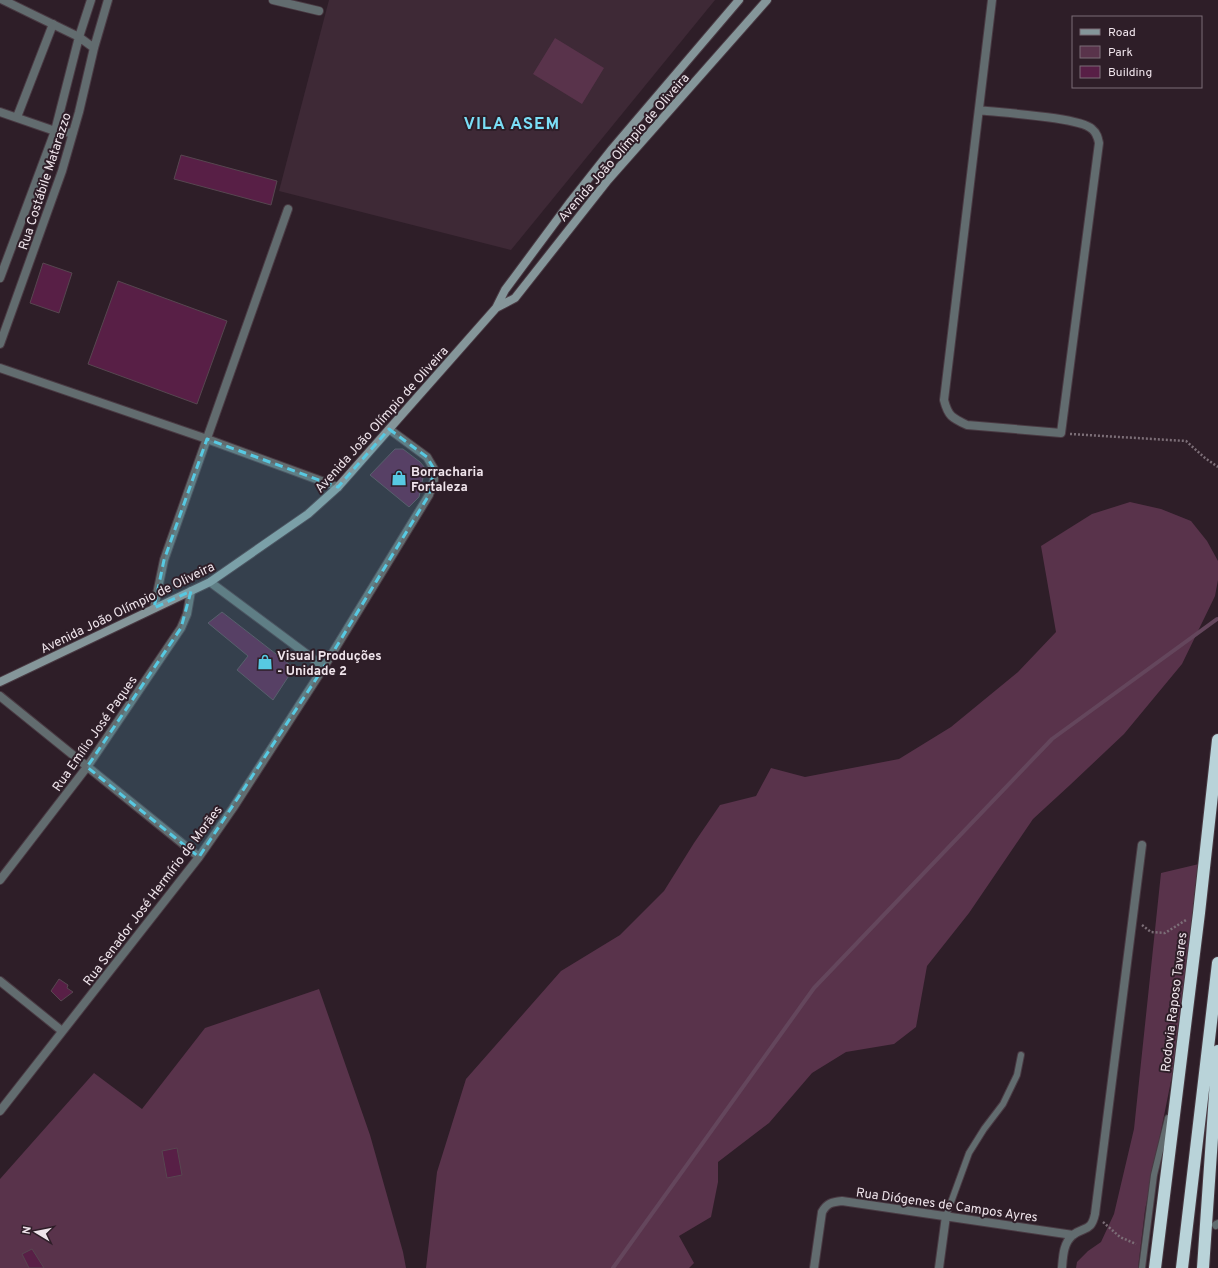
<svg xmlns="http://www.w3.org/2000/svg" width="1218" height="1268" font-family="Overpass,sans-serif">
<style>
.built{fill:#3e2936}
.green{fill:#59334b}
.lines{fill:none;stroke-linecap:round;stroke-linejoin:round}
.stream{stroke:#64465c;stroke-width:4}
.building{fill:#581f46;stroke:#574650}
.service-casing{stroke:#493a43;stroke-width:8}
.minor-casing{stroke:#493a43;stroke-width:10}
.secondary-casing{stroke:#493a43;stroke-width:10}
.motorway-casing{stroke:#493a43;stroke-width:14}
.path{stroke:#7c6e77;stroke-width:2.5;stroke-dasharray:2 2;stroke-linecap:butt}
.service{stroke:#626c6f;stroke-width:6}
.minor{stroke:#626c6f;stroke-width:8}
.secondary{stroke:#85969a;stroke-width:8}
.motorway{stroke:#b9d3d9;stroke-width:12}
.marked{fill:#57c9e2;fill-opacity:0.2;stroke:#57c9e2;stroke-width:3;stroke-dasharray:8 5;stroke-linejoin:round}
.labels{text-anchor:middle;stroke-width:4;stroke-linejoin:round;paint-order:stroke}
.street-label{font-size:13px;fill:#efe4eb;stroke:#2e1e28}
.poi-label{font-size:13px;font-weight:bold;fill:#efe4eb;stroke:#2e1e28;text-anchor:start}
.district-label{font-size:17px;font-weight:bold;letter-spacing:1px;fill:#7adff7;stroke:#2e1e28}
</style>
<rect width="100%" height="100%" fill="#2e1e28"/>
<path class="built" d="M 329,0 L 715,0 L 511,250 L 279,191 Z"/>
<path class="green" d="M 555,38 L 604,68 L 582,104 L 533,74 Z
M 1130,502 L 1161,509 L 1191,521 L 1207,541 L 1218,561 L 1218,580 L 1215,596 L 1182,664 L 1124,734 L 1070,785 L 1033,819 L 969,913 L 927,966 L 916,1027 L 894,1044 L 846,1052 L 812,1073 L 769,1123 L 718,1162 L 718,1182 L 711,1217 L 679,1236 L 694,1263 L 689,1268 L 426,1268 L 437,1172 L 466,1079 L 561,971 L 620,935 L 664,891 L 694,843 L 720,805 L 756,796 L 771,768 L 805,777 L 899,759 L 951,727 L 1018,672 L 1056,632 L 1041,546 L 1092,514 Z
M 1199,864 L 1173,1071 L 1145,1210 L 1138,1268 L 1076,1268 L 1077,1262 L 1088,1251 L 1101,1242 L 1114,1214 L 1134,1129 L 1161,873 Z
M 319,989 L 370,1135 L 403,1252 L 406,1268 L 0,1268 L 0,1179 L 94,1073 L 142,1109 L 205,1028 Z"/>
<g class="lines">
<path class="stream" d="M 613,1268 L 814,988 L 1052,739 L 1217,619"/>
</g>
<path class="building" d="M 181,155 L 277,181 L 271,205 L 174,179 Z
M 43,263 L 72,273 L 59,313 L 30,303 Z
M 118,281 L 227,321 L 197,404 L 88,364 Z
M 395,449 L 403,449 L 420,462 L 425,468 L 419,497 L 409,507 L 370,475 Z
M 222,612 L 294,668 L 273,700 L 237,670 L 248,656 L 208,623 Z
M 59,979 L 68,985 L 67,988 L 73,992 L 61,1001 L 51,991 Z
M 177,1148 L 182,1175 L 167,1178 L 162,1151 Z
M 32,1249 L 44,1268 L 29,1268 L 22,1254 Z"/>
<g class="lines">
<defs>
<path id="service" d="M 946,1216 L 969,1153 L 984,1129 L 1003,1104 L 1017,1075 L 1021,1055
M 1142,1268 L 1154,1175 L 1168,1118"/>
<path id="minor" d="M 3,0 L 79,37 L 94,48
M 273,0 L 319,11
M 979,110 C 1001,113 1079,117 1092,129 C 1097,133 1098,138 1099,143 L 1061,433 L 967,425 C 952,418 948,416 944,400 L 992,0
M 0,112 L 55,131 L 73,133
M 17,117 L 53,24
M 0,278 L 55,131 L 79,37 L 91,0
M 0,344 L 62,171 L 79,112 L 94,48 L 108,0
M 0,368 L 207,439 L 338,487
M 210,582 L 324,667
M 154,608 L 164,560 L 288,209
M 0,696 L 199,857
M 0,880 L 87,767 L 181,628 L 187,614 L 191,591
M 0,981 L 62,1031
M 0,1111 L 199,857 L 233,808 L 324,667 L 429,495 L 434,480 L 434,469 L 427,457 L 389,429
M 1216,1225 L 1218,1224
M 814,1268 L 822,1212 C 827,1203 832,1202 842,1201 L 1073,1235
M 939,1268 L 946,1216
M 1062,1268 C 1063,1257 1063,1243 1073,1235 C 1085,1226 1091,1232 1095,1214 L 1142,845"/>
<path id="secondary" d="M 496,308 L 515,298 L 608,180 L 767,0
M 0,682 L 210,582 L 308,514 L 338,487 L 496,308 L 505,290 L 571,201 L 612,149 L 739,0"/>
<path id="motorway" d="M 1155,1268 L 1199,913 L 1218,740
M 1182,1268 L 1218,963
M 1203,1268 L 1218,1051"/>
</defs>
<use href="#service" class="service-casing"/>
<use href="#minor" class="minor-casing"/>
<use href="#secondary" class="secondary-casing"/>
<use href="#motorway" class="motorway-casing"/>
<path class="path" d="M 1070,434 L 1186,441 L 1205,458 L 1218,467
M 1142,925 L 1151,932 L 1165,933 L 1186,920
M 1103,1222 L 1120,1237 L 1136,1244"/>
<use href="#service" class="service"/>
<use href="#minor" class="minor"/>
<use href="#secondary" class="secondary"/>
<use href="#motorway" class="motorway"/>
</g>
<path class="marked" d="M 389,429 L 427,457 L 434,469 L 429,495 L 324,667 L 199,857 L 87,767 L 181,628 L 191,591 L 154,608 L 164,560 L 207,439 L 338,487 Z"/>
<defs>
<symbol id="shop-bare" viewBox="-9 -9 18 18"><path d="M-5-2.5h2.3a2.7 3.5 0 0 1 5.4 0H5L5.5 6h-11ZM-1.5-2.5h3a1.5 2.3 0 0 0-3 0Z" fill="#57c9e2" stroke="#2e1e28" stroke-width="2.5" paint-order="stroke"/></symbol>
</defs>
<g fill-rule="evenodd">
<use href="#shop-bare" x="388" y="467" width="22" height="22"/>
<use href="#shop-bare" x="254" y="651" width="22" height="22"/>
</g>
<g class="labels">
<g class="street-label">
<text transform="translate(623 147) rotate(-49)" y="5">Avenida João Olímpio de Oliveira</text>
<text transform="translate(44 181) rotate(-72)" y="5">Rua Costábile Matarazzo</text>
<text transform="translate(381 419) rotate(-48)" y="5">Avenida João Olímpio de Oliveira</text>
<text transform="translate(127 607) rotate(-26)" y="5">Avenida João Olímpio de Oliveira</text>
<text transform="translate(94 733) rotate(-55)" y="5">Rua Emílio José Paques</text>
<text transform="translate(152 895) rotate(-53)" y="5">Rua Senador José Hermírio de Morães</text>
<text transform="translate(1173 1002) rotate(-83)" y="5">Rodovia Raposo Tavares</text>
<text transform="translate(947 1204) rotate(8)" y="5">Rua Diógenes de Campos Ayres</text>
</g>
<g class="poi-label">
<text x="411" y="476">Borracharia<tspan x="411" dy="15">Fortaleza</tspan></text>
<text x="277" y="660">Visual Produções<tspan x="277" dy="15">- Unidade 2</tspan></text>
</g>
<g class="district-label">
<text x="512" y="129">VILA ASEM</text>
</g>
</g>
<rect x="1072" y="16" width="130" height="72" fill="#2e1e28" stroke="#7b6d76"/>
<rect x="1080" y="29" width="20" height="6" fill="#85969a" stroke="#7b6d76"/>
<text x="1108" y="36" font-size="12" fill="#efe4eb">Road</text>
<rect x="1080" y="46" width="20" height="12" fill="#59334b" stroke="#7b6d76"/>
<text x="1108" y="56" font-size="12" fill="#efe4eb">Park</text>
<rect x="1080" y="66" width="20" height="12" fill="#581f46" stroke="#7b6d76"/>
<text x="1108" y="76" font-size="12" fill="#efe4eb">Building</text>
<g transform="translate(36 1232) rotate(280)" stroke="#2e1e28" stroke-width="3" paint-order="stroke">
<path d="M0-3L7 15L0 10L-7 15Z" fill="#efe4eb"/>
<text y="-6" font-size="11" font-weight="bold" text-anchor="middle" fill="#efe4eb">N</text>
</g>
</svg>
